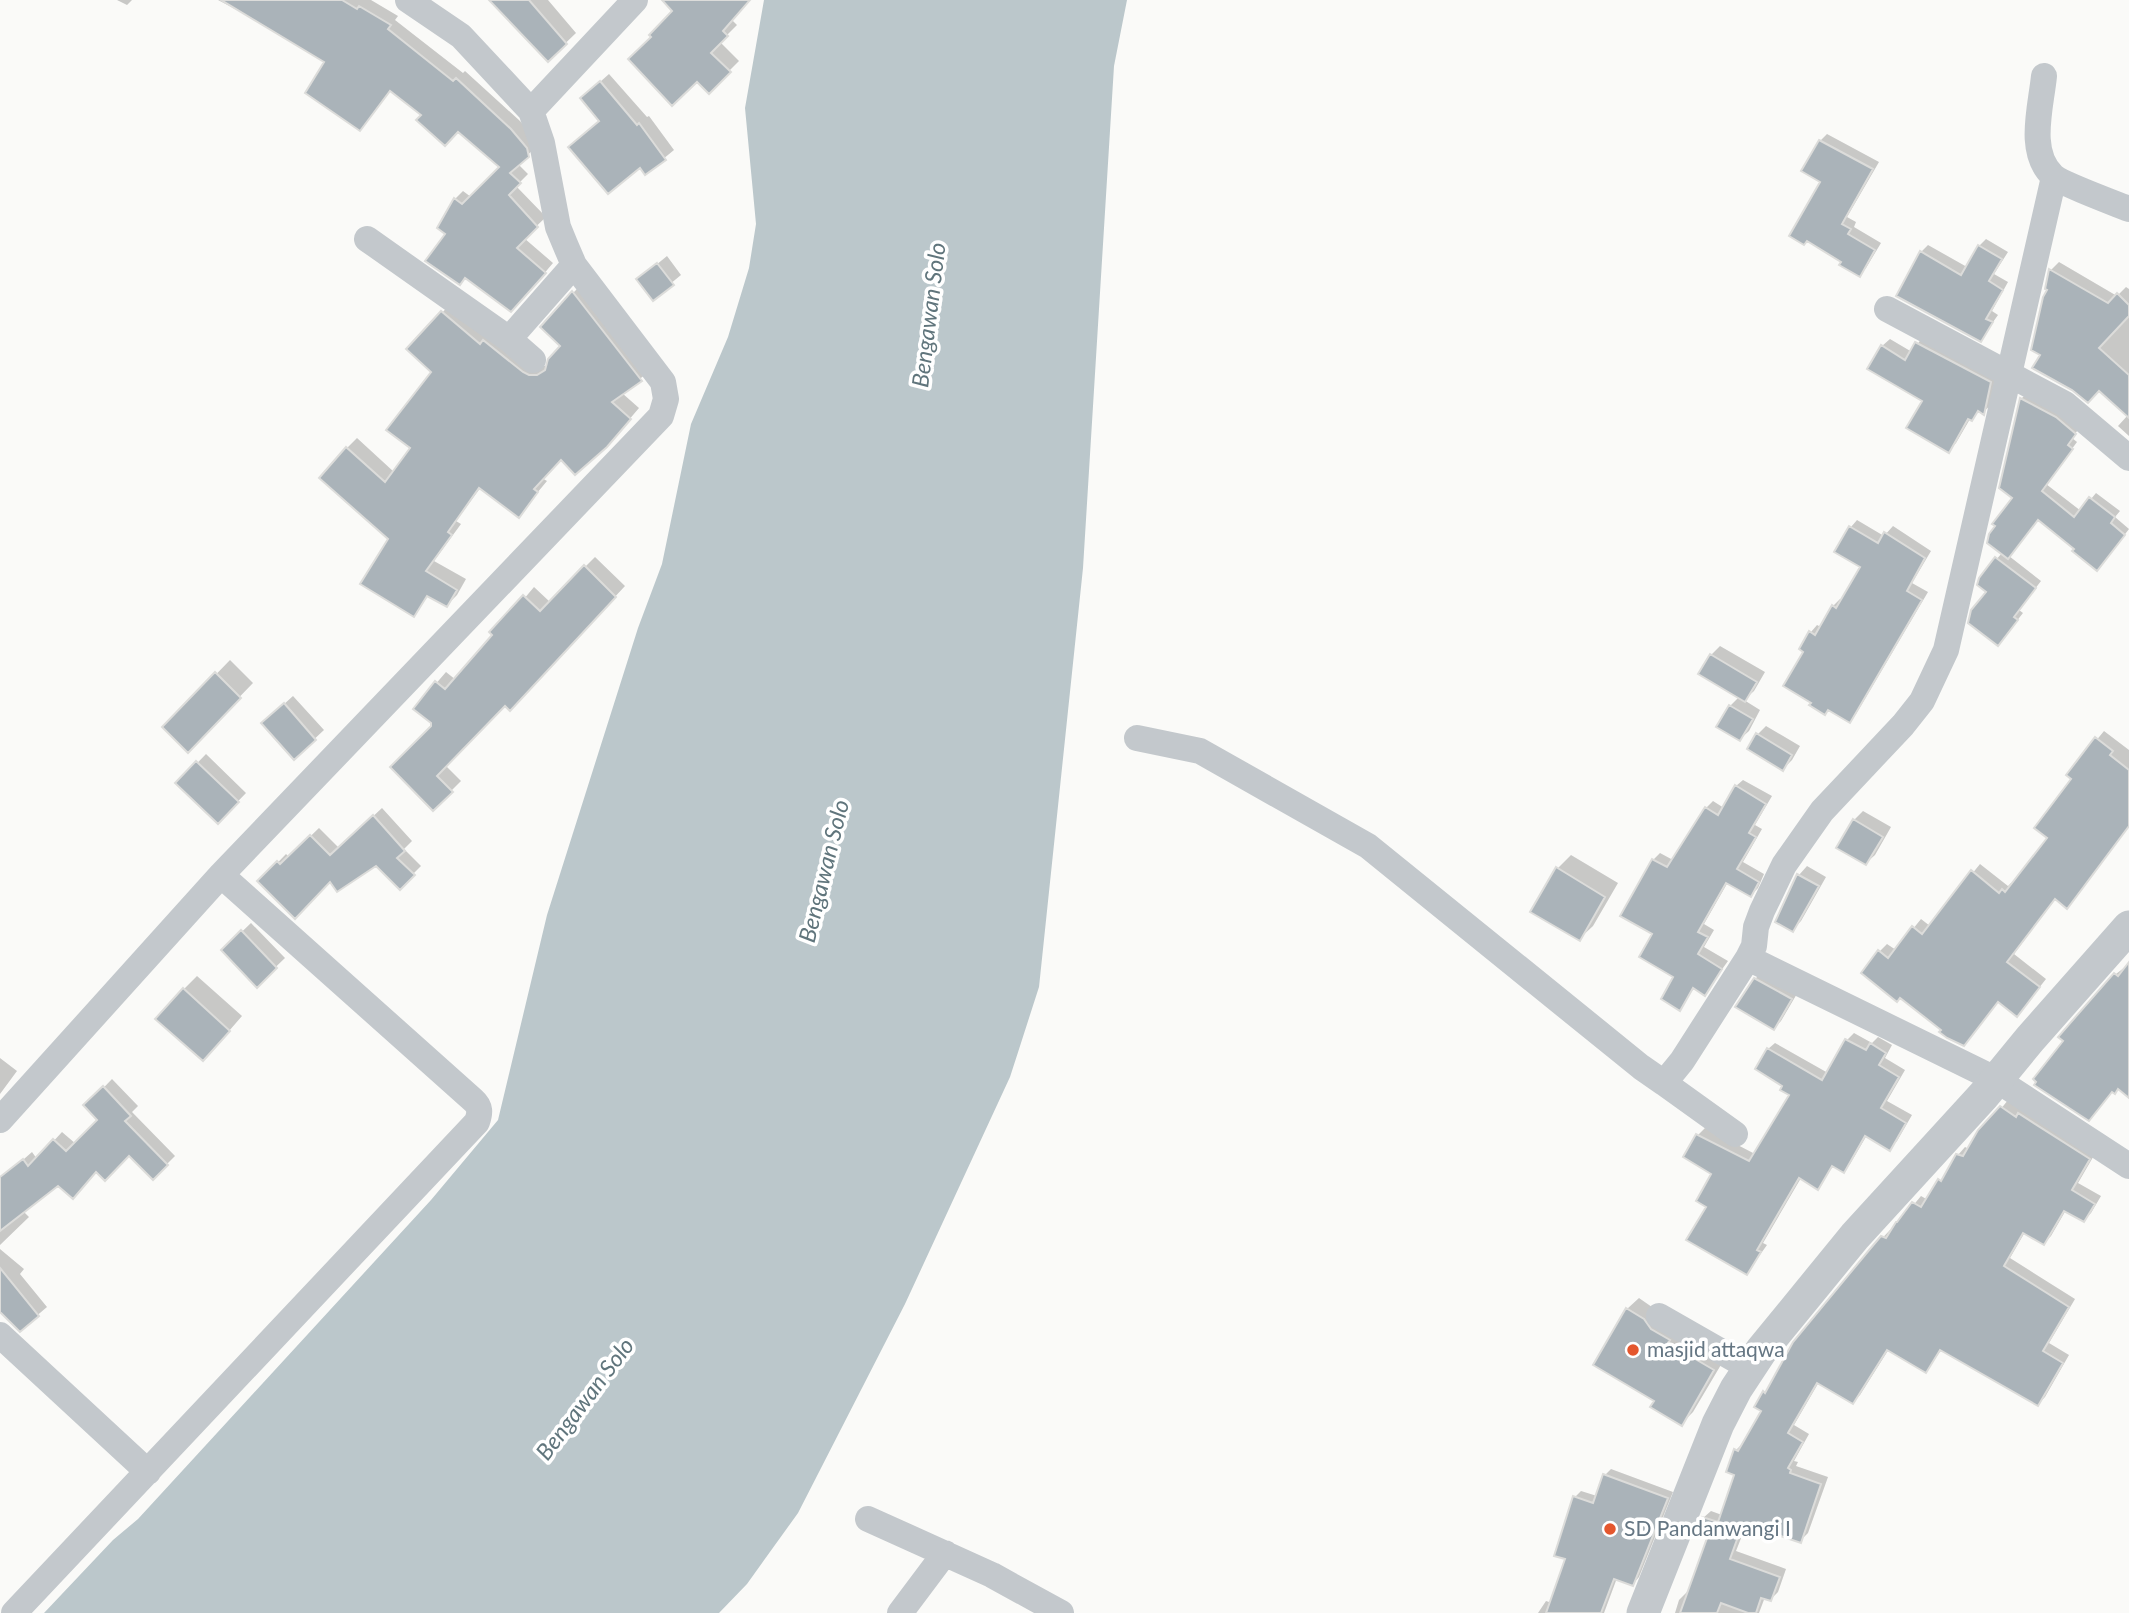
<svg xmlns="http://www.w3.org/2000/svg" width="2129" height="1613" font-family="Lato,sans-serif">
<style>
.water{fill:#bbc7cb}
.shadow{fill:#0003}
.building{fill:#aab3b9;stroke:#dcdcda;stroke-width:2}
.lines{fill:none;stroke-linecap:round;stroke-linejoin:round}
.minor{stroke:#c3c8cc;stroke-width:26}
.tertiary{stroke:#c3c8cc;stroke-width:33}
.poi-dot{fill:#e4572e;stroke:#fff;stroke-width:2.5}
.labels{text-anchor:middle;stroke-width:7;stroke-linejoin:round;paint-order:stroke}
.poi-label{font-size:21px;fill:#657683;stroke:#fff;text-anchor:start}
.water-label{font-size:23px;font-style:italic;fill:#60757c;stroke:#fff}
</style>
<rect width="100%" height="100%" fill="#fafaf8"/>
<path class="water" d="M 764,0 L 1127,0 L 1114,66 L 1083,568 L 1039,987 L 1010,1077 L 905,1304 L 798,1513 L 747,1584 L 719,1613 L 44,1613 L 113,1540 L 138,1519 L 431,1200 L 498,1120 L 547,915 L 638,628 L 662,564 L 691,424 L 728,337 L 749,268 L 756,224 L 745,108 Z"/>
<path class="shadow" d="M 117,0 L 132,0 L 127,5 Z
M 218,0 L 371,0 L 398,16 L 395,20 L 463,73 L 465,71 L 520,121 L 535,139 L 536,147 L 518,164 L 528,174 L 516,186 L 546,217 L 524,238 L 553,263 L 520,302 L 447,233 L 455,199 L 463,191 L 471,197 L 501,166 L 459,130 L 423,115 L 391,90 L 327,62 L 239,9 L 237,10 Z
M 491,0 L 548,0 L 576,33 L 548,60 Z
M 674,0 L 749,0 L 732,20 L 737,25 L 720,42 L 739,61 L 709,91 L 653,37 L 675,11 Z
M 609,74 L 647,117 L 649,116 L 674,150 L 646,173 L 601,120 L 591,90 Z
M 1827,134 L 1879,162 L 1847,217 L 1856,222 L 1854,227 L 1881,243 L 1866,268 L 1859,275 L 1823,181 L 1820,141 Z
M 1986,239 L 2008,252 L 1994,274 L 2008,282 L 1992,311 L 1998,315 L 1981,339 L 1921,252 L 1928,245 L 1967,267 L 1979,246 Z
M 667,256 L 681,275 L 653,298 L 639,279 Z
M 2059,262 L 2117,296 L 2126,287 L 2129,289 L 2129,436 L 2118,426 L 2128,415 L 2099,388 L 2042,355 L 2049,290 L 2047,288 L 2051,270 Z
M 583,283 L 651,370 L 622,393 L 639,408 L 616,435 L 561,458 L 542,478 L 547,481 L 518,516 L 481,487 L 456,521 L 461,524 L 434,561 L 466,579 L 457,595 L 447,605 L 429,595 L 413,615 L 390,539 L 347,448 L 357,438 L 394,472 L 412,447 L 433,371 L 409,349 L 452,302 L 540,366 L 548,366 L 562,346 L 573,293 Z
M 1924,335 L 1998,374 L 1991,405 L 1983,412 L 1980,410 L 1970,419 L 1956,443 L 1948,451 L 1924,401 L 1882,346 L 1890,339 L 1912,352 Z
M 2027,393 L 2080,427 L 2072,438 L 2077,442 L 2046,484 L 2081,511 L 2096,493 L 2120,511 L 2115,517 L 2129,529 L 2103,563 L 2076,548 L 2038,519 L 2009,556 L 2041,581 L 2019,610 L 2023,613 L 2004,637 L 1988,592 L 1980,578 L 2002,553 L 2015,498 L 2001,487 L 2021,399 Z
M 1857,520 L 1884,536 L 1893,526 L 1931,551 L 1912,583 L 1928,592 L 1856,714 L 1850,721 L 1805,651 L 1811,632 L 1817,625 L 1821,627 L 1833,606 L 1840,599 L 1843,601 L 1863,566 L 1851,527 Z
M 595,557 L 625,586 L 520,699 L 505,704 L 445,765 L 461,781 L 433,809 L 433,723 L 415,708 L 446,672 L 456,680 L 534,587 L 550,602 Z
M 1720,646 L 1765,672 L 1754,691 L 1744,700 L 1760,710 L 1749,731 L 1740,739 L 1730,706 L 1740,696 L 1711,655 Z
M 230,660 L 253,683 L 188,750 L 165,727 Z
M 293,696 L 324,730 L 294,758 L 272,715 Z
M 1766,726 L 1800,746 L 1792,760 L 1783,769 L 1757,735 Z
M 2104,731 L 2129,750 L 2129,818 L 2056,898 L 2014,954 L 2046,979 L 2024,1007 L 1999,1001 L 1964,1044 L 1880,951 L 1887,944 L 1896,950 L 1921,919 L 1930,926 L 1980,864 L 2008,886 L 2011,883 L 2013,885 L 2049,838 L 2073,779 L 2068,775 Z
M 206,754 L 246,793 L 218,822 L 178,783 Z
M 1743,780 L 1772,796 L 1755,825 L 1762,829 L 1743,862 L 1764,874 L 1758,888 L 1751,895 L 1728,882 L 1704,924 L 1714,930 L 1704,947 L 1728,961 L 1705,993 L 1695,987 L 1679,1008 L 1676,977 L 1655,934 L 1622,915 L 1653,860 L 1660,853 L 1673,860 L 1706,808 L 1713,801 L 1724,808 L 1736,786 Z
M 382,808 L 412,841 L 404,849 L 421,866 L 400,887 L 377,864 L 331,880 L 260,881 L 286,854 L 289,857 L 319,828 L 339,848 Z
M 1863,811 L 1891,827 L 1875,855 L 1866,863 L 1854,820 Z
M 1571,855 L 1618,883 L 1593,926 L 1579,939 L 1557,869 Z
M 1807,866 L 1826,877 L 1801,921 L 1792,930 L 1777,921 L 1799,875 Z
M 251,923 L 285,958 L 257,985 L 223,950 Z
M 2129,964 L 2129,1096 L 2060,1036 L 2116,974 Z
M 1762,972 L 1798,992 L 1781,1021 L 1774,1028 L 1755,979 Z
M 197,976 L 242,1016 L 216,1046 L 184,989 Z
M 1854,1033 L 1872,1043 L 1878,1037 L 1892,1045 L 1885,1058 L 1905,1070 L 1887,1101 L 1912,1115 L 1897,1141 L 1890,1148 L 1867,1135 L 1850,1164 L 1844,1170 L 1834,1165 L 1818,1187 L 1801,1178 L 1763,1243 L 1767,1245 L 1747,1273 L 1708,1207 L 1714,1174 L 1685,1157 L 1698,1135 L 1705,1128 L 1755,1154 L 1791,1094 L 1768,1049 L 1775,1043 L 1828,1073 L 1847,1040 Z
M 0,1058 L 17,1071 L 0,1094 Z
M 112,1079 L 138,1106 L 132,1112 L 175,1156 L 153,1178 L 130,1154 L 97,1170 L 58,1184 L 23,1211 L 29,1217 L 0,1245 L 0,1190 L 8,1173 L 32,1152 L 37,1159 L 62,1132 L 76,1144 L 99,1120 L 86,1106 Z
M 2008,1100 L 2096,1152 L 2078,1183 L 2101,1196 L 2091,1213 L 2084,1220 L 2066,1210 L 2051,1236 L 2044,1243 L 2025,1232 L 2010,1258 L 2075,1299 L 2049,1343 L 2069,1355 L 2045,1397 L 2038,1404 L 1942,1349 L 1926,1371 L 1889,1349 L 1860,1395 L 1853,1402 L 1819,1382 L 1794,1425 L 1809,1434 L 1794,1461 L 1798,1462 L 1796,1466 L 1828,1477 L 1808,1533 L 1800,1541 L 1747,1523 L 1736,1551 L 1786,1569 L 1778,1592 L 1771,1599 L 1765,1597 L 1759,1613 L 1675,1613 L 1679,1600 L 1687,1592 L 1689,1593 L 1709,1536 L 1703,1518 L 1711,1511 L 1722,1515 L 1736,1474 L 1736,1450 L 1743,1443 L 1763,1411 L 1757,1407 L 1765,1393 L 1871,1250 L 1890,1230 L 1892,1231 L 1921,1196 L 1928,1200 L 1958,1155 L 1965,1147 L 1969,1149 Z
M 0,1249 L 24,1269 L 20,1274 L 47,1307 L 20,1330 L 0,1309 Z
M 1639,1298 L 1725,1358 L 1693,1412 L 1682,1423 L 1657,1400 L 1627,1309 Z
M 1611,1469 L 1673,1492 L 1639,1577 L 1633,1584 L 1617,1578 L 1604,1613 L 1538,1613 L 1546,1601 L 1552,1603 L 1567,1558 L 1575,1497 L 1581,1491 L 1597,1496 L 1605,1475 Z"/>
<path class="building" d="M 221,0 L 342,0 L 357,9 L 359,6 L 391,25 L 388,29 L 453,81 L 456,78 L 511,129 L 527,148 L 529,157 L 510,173 L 521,183 L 509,195 L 538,227 L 517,248 L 546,273 L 511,312 L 465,278 L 460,285 L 425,261 L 445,234 L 437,228 L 454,198 L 462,204 L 499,167 L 458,132 L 445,146 L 416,120 L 421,115 L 390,91 L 360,131 L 305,93 L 324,62 Z
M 489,0 L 529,0 L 567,44 L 548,62 Z
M 662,0 L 750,0 L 723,31 L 728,36 L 711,53 L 731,72 L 709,94 L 697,82 L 672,106 L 628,59 L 651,37 L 649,35 L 672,11 Z
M 600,81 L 637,125 L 639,123 L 666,160 L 645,175 L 640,168 L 608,194 L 568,147 L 599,121 L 580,98 Z
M 1819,140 L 1873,169 L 1842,224 L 1851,229 L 1848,234 L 1875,250 L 1860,277 L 1839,265 L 1841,262 L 1807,241 L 1804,245 L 1789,236 L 1820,182 L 1801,171 Z
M 1978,245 L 2002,259 L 1989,281 L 2003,290 L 1986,319 L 1993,322 L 1981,342 L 1896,296 L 1920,251 L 1961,275 Z
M 657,263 L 674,285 L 653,301 L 636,279 Z
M 2049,269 L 2108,303 L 2117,293 L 2129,305 L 2129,316 L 2099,348 L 2129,375 L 2129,418 L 2099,391 L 2088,403 L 2072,390 L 2032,368 L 2040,355 L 2031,350 L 2043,297 L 2047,290 L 2045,289 Z
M 572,291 L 642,381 L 612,402 L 631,419 L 607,447 L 575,475 L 561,460 L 534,489 L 538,492 L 519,518 L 479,488 L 448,532 L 452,535 L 426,571 L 457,590 L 447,607 L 427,596 L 414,617 L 360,584 L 388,539 L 319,478 L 346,447 L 385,482 L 410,448 L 386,430 L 431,372 L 406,349 L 441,311 L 480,344 L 483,340 L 523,372 L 529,375 L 537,375 L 545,370 L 548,359 L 560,346 L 540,327 Z
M 1915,342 L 1991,382 L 1984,415 L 1978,411 L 1972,421 L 1968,419 L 1949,453 L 1906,428 L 1922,401 L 1867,369 L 1881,345 L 1905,360 Z
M 2020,398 L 2056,417 L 2076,434 L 2068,445 L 2073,449 L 2042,491 L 2074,517 L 2089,497 L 2115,517 L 2111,523 L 2125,535 L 2097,571 L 2072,551 L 2074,549 L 2038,520 L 2008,559 L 1987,543 L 1989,534 L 1995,526 L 1992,524 L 2012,498 L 1999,488 Z
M 1849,526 L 1878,543 L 1884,532 L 1925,558 L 1907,591 L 1922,600 L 1850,723 L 1828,710 L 1825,715 L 1809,705 L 1811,703 L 1783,686 L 1803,652 L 1799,649 L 1809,631 L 1815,635 L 1832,605 L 1836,608 L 1860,567 L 1834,552 Z
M 1995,557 L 2036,588 L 2014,617 L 2018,620 L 1998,646 L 1968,623 L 1971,610 L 1986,592 L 1977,585 L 1979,578 Z
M 584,565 L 616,597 L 510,711 L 505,706 L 437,776 L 453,792 L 433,811 L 390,767 L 431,726 L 431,723 L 413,709 L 435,681 L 445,689 L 492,635 L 489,632 L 523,595 L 540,611 Z
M 1710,654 L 1757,682 L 1745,702 L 1698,674 Z
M 215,672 L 241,698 L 188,753 L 162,727 Z
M 284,703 L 316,740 L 294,760 L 261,723 Z
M 1729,705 L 1753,719 L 1740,741 L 1716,727 Z
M 1756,733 L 1792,755 L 1783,771 L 1747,749 Z
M 2095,737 L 2113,751 L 2110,755 L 2129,770 L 2129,826 L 2067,909 L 2055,899 L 2007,962 L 2040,987 L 2017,1017 L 1998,1002 L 1964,1046 L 1947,1038 L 1939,1032 L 1941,1030 L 1900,998 L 1897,1002 L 1861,973 L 1878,950 L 1888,958 L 1912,926 L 1922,934 L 1971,870 L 1999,893 L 2002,889 L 2005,892 L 2047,838 L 2034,828 L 2071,779 L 2066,775 Z
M 196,761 L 239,802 L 218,824 L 175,783 Z
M 1735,785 L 1766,804 L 1749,833 L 1756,837 L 1737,869 L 1759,882 L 1751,897 L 1726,883 L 1698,932 L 1708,937 L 1698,954 L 1722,969 L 1705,996 L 1693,988 L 1680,1011 L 1661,999 L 1673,977 L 1639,957 L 1652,934 L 1620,916 L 1652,859 L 1667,867 L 1705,807 L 1718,815 Z
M 373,815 L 405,851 L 397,858 L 415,875 L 400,890 L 376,866 L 337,892 L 330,882 L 295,919 L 257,881 L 277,861 L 280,864 L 310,835 L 330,855 Z
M 1853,819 L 1883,837 L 1866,865 L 1836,848 Z
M 1556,867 L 1605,897 L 1580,941 L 1530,912 Z
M 1797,874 L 1819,886 L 1793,932 L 1775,922 Z
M 241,930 L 277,968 L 257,988 L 221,950 Z
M 2129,962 L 2129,1098 L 2118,1089 L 2115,1094 L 2112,1092 L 2089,1121 L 2034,1085 L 2036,1082 L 2033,1079 L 2063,1041 L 2058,1037 L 2114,973 L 2118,976 Z
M 1754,978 L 1792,999 L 1774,1030 L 1735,1007 Z
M 183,988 L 230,1031 L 203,1061 L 155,1019 Z
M 1845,1039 L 1866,1050 L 1870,1043 L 1886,1053 L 1879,1065 L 1899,1077 L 1881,1108 L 1906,1123 L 1890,1151 L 1865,1136 L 1844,1173 L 1832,1166 L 1818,1190 L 1799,1178 L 1757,1250 L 1761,1252 L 1747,1275 L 1686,1240 L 1706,1207 L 1696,1201 L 1711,1174 L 1683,1157 L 1696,1134 L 1749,1161 L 1789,1095 L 1780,1090 L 1782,1086 L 1755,1069 L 1767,1048 L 1822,1080 Z
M 103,1086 L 131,1116 L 125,1121 L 168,1165 L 153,1180 L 129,1156 L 105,1181 L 96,1172 L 73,1199 L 58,1186 L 0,1231 L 0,1177 L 23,1159 L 28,1166 L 53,1139 L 66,1151 L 97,1120 L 83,1105 Z
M 2000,1106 L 2016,1117 L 2018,1113 L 2090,1159 L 2072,1190 L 2095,1204 L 2084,1222 L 2064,1211 L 2044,1245 L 2023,1233 L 2004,1266 L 2069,1307 L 2043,1351 L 2063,1363 L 2038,1406 L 1940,1350 L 1926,1373 L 1887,1350 L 1853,1404 L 1817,1383 L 1788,1433 L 1803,1442 L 1788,1468 L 1791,1470 L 1790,1473 L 1821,1484 L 1801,1543 L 1743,1523 L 1730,1559 L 1780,1577 L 1771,1601 L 1761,1598 L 1756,1613 L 1748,1613 L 1721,1603 L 1717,1613 L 1680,1613 L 1707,1538 L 1695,1534 L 1702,1517 L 1718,1522 L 1734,1475 L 1726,1472 L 1734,1449 L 1738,1451 L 1761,1411 L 1754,1407 L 1763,1391 L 1765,1393 L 1793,1342 L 1870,1249 L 1881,1236 L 1886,1238 L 1896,1222 L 1897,1222 L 1912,1202 L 1921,1207 L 1938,1179 L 1941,1181 L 1956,1154 L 1963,1156 L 1978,1130 Z
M 0,1268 L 39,1316 L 20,1332 L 0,1312 Z
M 1626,1308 L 1644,1319 L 1651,1329 L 1670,1340 L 1668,1343 L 1714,1370 L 1682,1426 L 1650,1407 L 1654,1401 L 1593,1365 Z
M 1603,1474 L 1668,1498 L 1633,1586 L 1614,1579 L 1601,1613 L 1546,1613 L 1565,1559 L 1554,1556 L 1573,1496 L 1593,1503 Z"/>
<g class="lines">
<path class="minor" d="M 2044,76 C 2041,107 2027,152 2053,176 C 2062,184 2114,203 2129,209
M 531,111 L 635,0
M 2054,177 L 1946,650 L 1922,701 L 1903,725 L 1822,811 L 1784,865 L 1762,911 L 1756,927 L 1754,946 L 1748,958 L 1997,1080 L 2129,1166
M 367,239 L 509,339
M 1887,309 L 2065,404 L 2129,458
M 533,360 L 509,339 L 574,265
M 1137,738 L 1200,751 L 1368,846 L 1641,1067 L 1664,1083 L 1682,1061 L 1748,958
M 1664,1083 L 1735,1134
M 0,1120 L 221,875 L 661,416 L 666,399 L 663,382 L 574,265 L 565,244 L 558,227 L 542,143 L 531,111 L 461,36 L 408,0
M 1659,1316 L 1750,1368
M 0,1335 L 148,1472
M 868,1519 L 992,1575 L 1061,1613
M 14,1613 L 477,1122 C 480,1113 481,1107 473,1100 L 221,875
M 900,1613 L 945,1553"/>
<path class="tertiary" d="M 1643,1613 L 1718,1424 L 1736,1389 L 1761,1351 L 1855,1236 L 1984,1095 L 2030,1039 L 2129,927"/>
</g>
<g class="poi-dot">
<circle cx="1633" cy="1350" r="7"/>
<circle cx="1610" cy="1529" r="7"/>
</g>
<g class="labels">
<g class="poi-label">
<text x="1647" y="1357">masjid attaqwa</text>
<text x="1624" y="1536">SD Pandanwangi I</text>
</g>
<g class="water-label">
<text transform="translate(929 315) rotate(-83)" y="8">Bengawan Solo</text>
<text transform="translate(824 871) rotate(-76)" y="8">Bengawan Solo</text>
<text transform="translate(585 1399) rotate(-53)" y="8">Bengawan Solo</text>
</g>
</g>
</svg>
